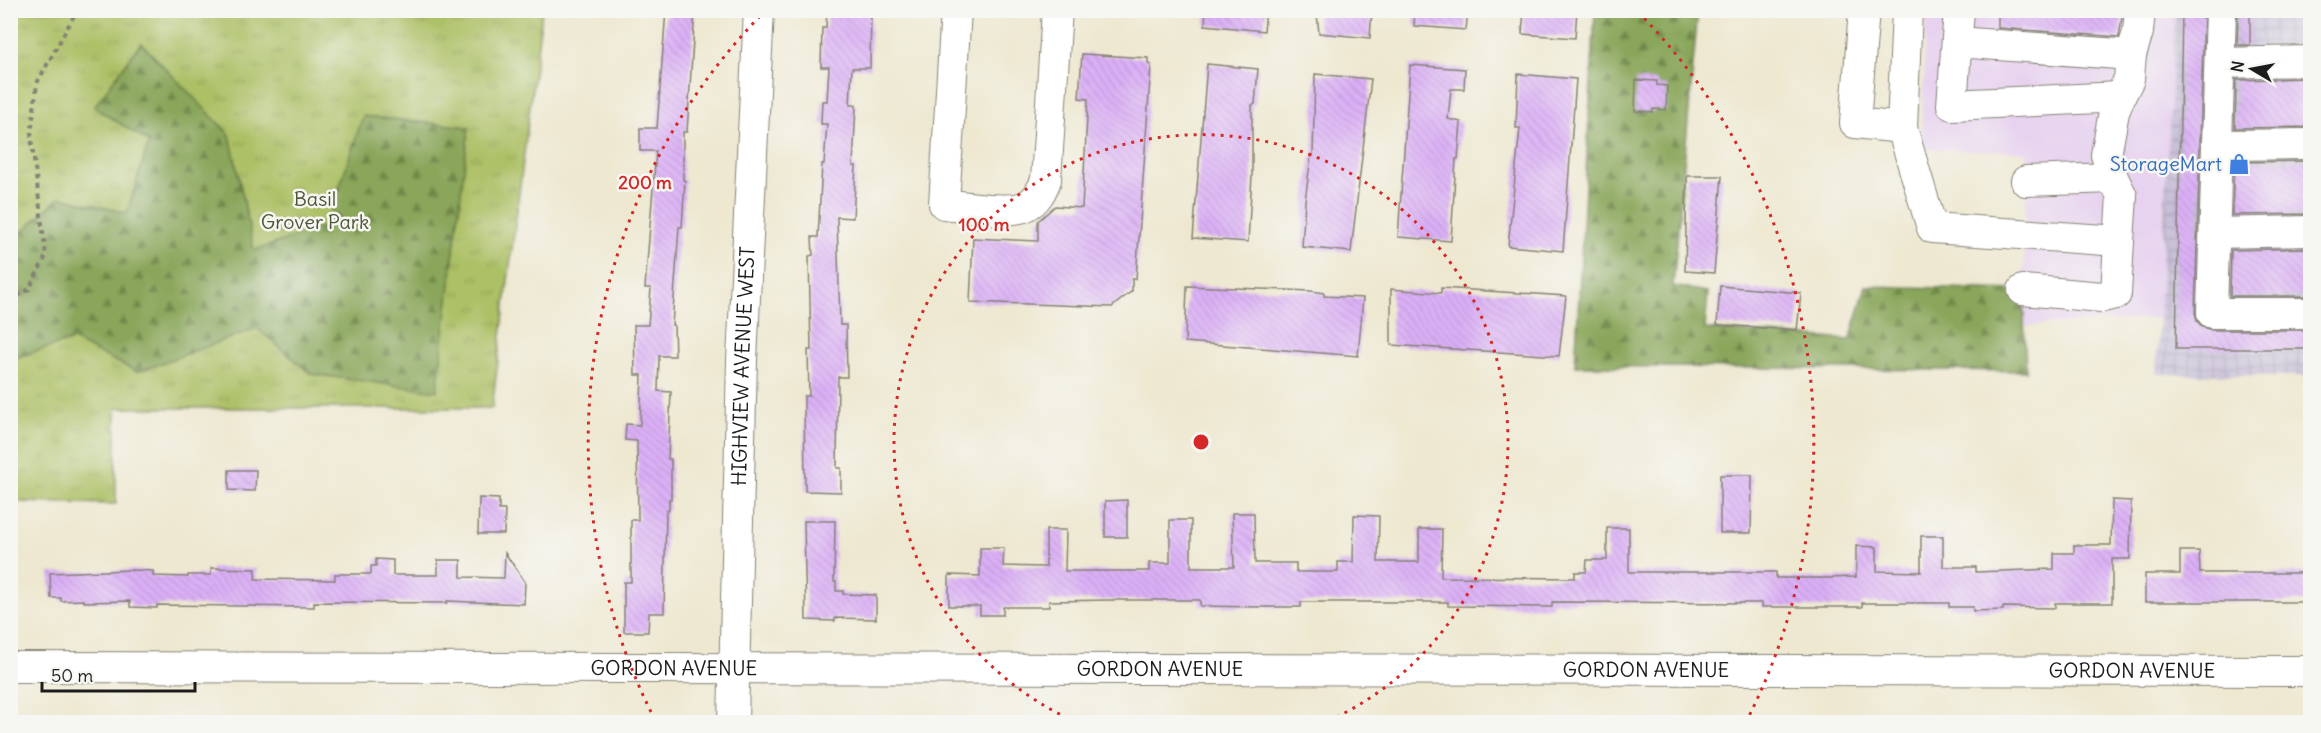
<svg xmlns="http://www.w3.org/2000/svg" width="2321" height="733" font-family="Delius,sans-serif">
<style>
.built{fill:#e7d2ef}
.industrial{fill:url(#industrial-grid)}
.grass{fill:url(#grass-tufts);stroke:#646e40;stroke-width:1.5}
.forest{fill:url(#forest-firs);stroke:#52613b;stroke-width:1.5}
.building{fill:url(#building-back-hatch)}
.lines{fill:none;stroke-linecap:round;stroke-linejoin:round}
.minor-casing{stroke:#858276;stroke-width:32}
.path{stroke:#858276;stroke-width:4;stroke-dasharray:4.5 4.5;stroke-linecap:butt}
.minor{stroke:#fff;stroke-width:30}
.ring{fill:none;stroke:#d62828;stroke-width:3;stroke-dasharray:3 6}
.labels{text-anchor:middle;stroke-width:5;stroke-linejoin:round;paint-order:stroke}
.shop-label{font-size:20px;fill:#366cbe;stroke:#f6f6f2;text-anchor:end}
.park-label{font-size:20px;fill:#4e5536;stroke:#f6f6f2}
.street-label{font-size:20px;fill:#1c1c1c;stroke:#f6f6f2}
.centre{fill:#d62828;stroke:#f6f6f2;stroke-width:3}
.ring-label{font-size:18px;text-anchor:middle;font-weight:bold;fill:#d62828;stroke:#f6f6f2;stroke-width:5;stroke-linejoin:round;paint-order:stroke}
</style>
<defs>
<pattern id="industrial-grid" width="8" height="8" patternUnits="userSpaceOnUse" patternTransform="scale(1.5)"><rect width="8" height="8" fill="#c8bfd8"/><path d="M0 4h8M4 0v8" fill="none" stroke="#aba4b9"/></pattern>
<pattern id="grass-tufts" width="24" height="20" patternUnits="userSpaceOnUse" patternTransform="scale(1.5)"><rect width="24" height="20" fill="#acc065"/><path d="M3 7l-1-3M5 7V3M7 7l1-3M15 17l-1-3M17 17v-4M19 17l1-3" fill="none" stroke="#93a457"/></pattern>
<pattern id="forest-firs" width="22" height="20" patternUnits="userSpaceOnUse" patternTransform="scale(1.5)"><rect width="22" height="20" fill="#89a65a"/><path d="M5 1l3.5 6h-7zM16 11l3.5 6h-7z" fill="#6f864a"/></pattern>
<pattern id="building-back-hatch" width="6" height="6" patternUnits="userSpaceOnUse" patternTransform="scale(1.5)"><rect width="6" height="6" fill="#dcb0f7"/><path d="M-1 5l2 2M0 0l6 6M5-1l2 2" fill="none" stroke="#bc97d3"/></pattern>
</defs>
<rect width="100%" height="100%" fill="#f6f6f2"/>
<filter id="ink" filterUnits="userSpaceOnUse"><feTurbulence type="fractalNoise" baseFrequency=".0167" numOctaves="2"/><feDisplacementMap in="SourceGraphic" scale="12" xChannelSelector="R" yChannelSelector="G"/><feConvolveMatrix kernelMatrix="1 2 1 2 8 2 1 2 1" color-interpolation-filters="sRGB"/></filter>
<filter id="wash" filterUnits="userSpaceOnUse"><feTurbulence type="fractalNoise" baseFrequency=".008" numOctaves="4" result="noise"/><feDisplacementMap in="SourceGraphic" scale="24" xChannelSelector="R" yChannelSelector="G"/><feGaussianBlur stdDeviation="1.35" result="paint"/><feColorMatrix in="noise" values="0 0 0 0 0 0 0 0 0 0 0 0 0 0 0 0 0 1.4 0 .05"/><feComposite in="paint" operator="in"/></filter>
<g filter="url(#wash)">
<rect width="100%" height="100%" fill="#eee8d0"/>
<path class="built" d="M 1926,11 L 2175,11 L 2159,318 L 2024,326 L 2023,290 L 2027,152 L 1921,149 Z"/>
<path class="industrial" d="M 2175,11 L 2310,11 L 2310,376 L 2156,374 Z"/>
<path class="grass" d="M 11,11 L 542,11 L 492,408 L 116,408 L 116,504 L 11,502 Z"/>
<path class="forest" d="M 1595,11 L 1698,11 L 1673,286 L 1708,292 L 1705,329 L 1850,340 L 1866,286 L 2023,290 L 2026,371 L 1575,366 Z
M 141,43 L 230,135 L 254,251 L 327,225 L 363,116 L 469,127 L 437,391 L 311,374 L 257,328 L 137,372 L 73,340 L 11,359 L 11,242 L 60,197 L 127,213 L 149,142 L 94,107 Z"/>
<g id="blocks">
<path class="building" d="M 666,10 L 695,10 L 687,132 L 683,132 L 683,180 L 685,180 L 682,227 L 679,227 L 672,325 L 674,325 L 675,356 L 659,356 L 658,391 L 671,392 L 668,459 L 671,459 L 671,499 L 669,499 L 669,510 L 666,511 L 664,613 L 649,613 L 648,632 L 624,632 L 624,582 L 631,582 L 631,520 L 638,520 L 637,441 L 625,440 L 626,424 L 640,425 L 642,375 L 635,375 L 634,325 L 648,325 L 651,288 L 645,288 L 656,151 L 640,151 L 640,128 L 657,128 Z
M 827,10 L 871,10 L 870,68 L 852,68 L 850,105 L 856,105 L 853,166 L 856,166 L 853,218 L 837,217 L 840,325 L 846,325 L 847,377 L 838,377 L 837,468 L 841,468 L 841,492 L 805,491 L 804,396 L 809,396 L 808,350 L 811,350 L 809,256 L 813,255 L 812,237 L 818,237 L 822,164 L 824,164 L 827,124 L 821,124 L 822,101 L 827,101 L 829,67 L 821,67 L 822,28 L 826,28 Z
M 1206,10 L 1266,10 L 1264,31 L 1205,25 Z
M 1328,10 L 1372,10 L 1370,38 L 1319,33 L 1317,14 L 1328,15 Z
M 1415,10 L 1468,10 L 1466,30 L 1414,26 Z
M 1524,10 L 1577,10 L 1575,38 L 1522,34 Z
M 1998,10 L 2123,10 L 2119,37 L 1998,28 Z
M 2182,10 L 2204,10 L 2195,312 L 2197,321 L 2203,327 L 2212,330 L 2310,330 L 2310,349 L 2176,349 Z
M 2238,10 L 2250,10 L 2250,45 L 2237,45 Z
M 1082,54 L 1148,58 L 1148,64 L 1151,65 L 1136,279 L 1132,279 L 1132,291 L 1112,307 L 970,302 L 973,238 L 1038,241 L 1038,221 L 1055,206 L 1082,208 L 1088,99 L 1079,98 Z
M 1207,64 L 1258,69 L 1255,104 L 1252,105 L 1252,175 L 1248,242 L 1193,238 Z
M 1410,65 L 1465,69 L 1464,89 L 1451,89 L 1448,119 L 1461,122 L 1458,159 L 1456,159 L 1451,241 L 1398,237 Z
M 1315,74 L 1371,79 L 1351,252 L 1302,247 L 1305,201 L 1311,156 L 1313,156 Z
M 1518,74 L 1576,79 L 1563,251 L 1508,246 L 1520,128 L 1516,128 Z
M 2310,78 L 2310,127 L 2235,128 L 2236,80 Z
M 1636,80 L 1657,81 L 1657,85 L 1667,86 L 1666,110 L 1653,109 L 1653,112 L 1635,111 Z
M 2310,161 L 2310,214 L 2232,215 L 2234,162 Z
M 1687,176 L 1722,176 L 1714,273 L 1685,271 Z
M 2310,248 L 2310,296 L 2230,296 L 2231,250 Z
M 1187,286 L 1311,291 L 1324,293 L 1324,296 L 1363,298 L 1358,356 L 1185,342 Z
M 1720,286 L 1801,293 L 1797,330 L 1717,325 Z
M 1441,288 L 1566,296 L 1559,356 L 1391,345 L 1391,289 L 1441,293 Z
M 229,470 L 256,470 L 255,491 L 229,490 Z
M 1720,475 L 1752,475 L 1751,533 L 1720,533 Z
M 479,498 L 499,499 L 499,510 L 505,510 L 504,534 L 478,534 Z
M 1127,500 L 1127,537 L 1105,537 L 1105,501 Z
M 2112,500 L 2131,501 L 2130,559 L 2112,559 L 2112,603 L 2055,603 L 2055,608 L 2003,607 L 2003,610 L 1973,611 L 1973,607 L 1949,607 L 1949,603 L 1862,603 L 1862,607 L 1762,607 L 1762,603 L 1552,602 L 1552,607 L 1448,606 L 1448,602 L 1301,602 L 1301,607 L 1263,607 L 1200,606 L 1200,600 L 1111,600 L 1049,601 L 1049,607 L 1003,607 L 1003,615 L 980,615 L 980,606 L 949,606 L 949,575 L 980,576 L 980,548 L 1004,548 L 1003,566 L 1046,567 L 1046,530 L 1066,530 L 1065,571 L 1149,571 L 1149,563 L 1170,563 L 1170,520 L 1191,520 L 1191,567 L 1234,567 L 1232,513 L 1254,513 L 1255,563 L 1296,563 L 1296,572 L 1338,572 L 1338,562 L 1353,562 L 1354,515 L 1379,516 L 1378,562 L 1419,562 L 1419,529 L 1442,529 L 1441,577 L 1575,578 L 1575,572 L 1586,572 L 1587,560 L 1607,560 L 1607,528 L 1629,528 L 1629,572 L 1776,572 L 1776,578 L 1827,578 L 1856,577 L 1856,546 L 1877,547 L 1877,571 L 1921,572 L 1921,536 L 1943,536 L 1943,567 L 1976,567 L 1976,572 L 2054,569 L 2054,553 L 2074,553 L 2074,545 L 2111,545 Z
M 804,521 L 835,521 L 834,582 L 836,582 L 836,591 L 843,591 L 843,594 L 876,595 L 876,619 L 835,618 L 835,621 L 806,620 Z
M 2180,551 L 2199,551 L 2200,573 L 2305,573 L 2306,602 L 2145,602 L 2145,574 L 2180,574 Z
M 505,553 L 525,582 L 524,604 L 447,601 L 447,603 L 314,602 L 314,607 L 157,605 L 157,608 L 130,607 L 130,601 L 84,602 L 83,600 L 61,601 L 61,598 L 51,598 L 50,573 L 131,570 L 153,571 L 153,576 L 188,577 L 188,575 L 211,575 L 211,568 L 256,569 L 255,579 L 335,580 L 335,574 L 371,574 L 371,566 L 376,566 L 376,559 L 393,560 L 393,575 L 438,575 L 438,560 L 461,560 L 461,577 L 504,578 Z"/>
</g>
</g>
<g filter="url(#ink)">
<use href="#blocks" fill-opacity="0" stroke="#858276" stroke-width="1.5"/>
<g class="lines">
<defs>
<g id="minor">
<path d="M 956,10 L 944,204 C 963,206 1010,214 1026,206 C 1037,201 1042,190 1046,180 L 1057,10"/>
<path d="M 1864,10 L 1855,123 L 1902,128 L 1932,228 L 2119,241 L 2122,196 L 2113,178 L 2106,155 L 2114,112 L 2120,97 L 1952,105 L 1959,10"/>
<path d="M 2221,10 L 2212,313 L 2310,313"/>
<path d="M 1957,42 L 2131,55 L 2129,79 L 2120,97"/>
<path d="M 2131,55 L 2138,32 L 2140,10"/>
<path d="M 2220,63 L 2310,61"/>
<path d="M 1902,128 L 1907,10"/>
<path d="M 2219,145 L 2310,144"/>
<path d="M 2026,181 L 2113,178"/>
<path d="M 2215,233 L 2310,231"/>
<path d="M 2023,290 L 2102,297 L 2116,294 L 2119,241"/>
<path id="s1" d="M 10,667 L 2310,671"/>
<path id="s2" d="M 733,722 L 742,360 L 759,10"/>
</g>
</defs>
<use href="#minor" class="minor-casing"/>
<path class="path" d="M 10,301 L 29,289 L 46,256 L 31,136 L 37,83 L 77,10"/>
<use href="#minor" class="minor"/>
</g>
</g>
<g class="ring">
<path d="M1076 722A307 307 0 1 1 1326 722"/>
<path d="M655 720A613 613 0 0 1 764 12M1638 12A613 613 0 0 1 1747 720"/>
</g>
<defs>
<symbol id="shop-bare" viewBox="-9 -9 18 18"><path d="M-5-2.5h2.3a2.7 3.5 0 0 1 5.4 0H5L5.5 6h-11ZM-1.5-2.5h3a1.5 2.3 0 0 0-3 0Z" fill="#3f7fe0" stroke="#f6f6f2" stroke-width="2.5" paint-order="stroke"/></symbol>
</defs>
<g fill-rule="evenodd">
<use href="#shop-bare" x="2224" y="149" width="30" height="30"/>
</g>
<g class="labels">
<g class="shop-label">
<text x="2222" y="171">StorageMart</text>
</g>
<g class="park-label">
<text x="315" y="206">Basil<tspan x="315" dy="23">Grover Park</tspan></text>
</g>
<g class="street-label">
<text dy="7" stroke="none"><textPath href="#s2" startOffset="356">HIGHVIEW AVENUE WEST</textPath></text>
<text dy="7" stroke="none"><textPath href="#s1" startOffset="664">GORDON AVENUE</textPath></text>
<text dy="7" stroke="none"><textPath href="#s1" startOffset="1150">GORDON AVENUE</textPath></text>
<text dy="7" stroke="none"><textPath href="#s1" startOffset="1636">GORDON AVENUE</textPath></text>
<text dy="7" stroke="none"><textPath href="#s1" startOffset="2122">GORDON AVENUE</textPath></text>
</g>
</g>
<circle cx="1201" cy="442" r="9" class="centre"/>
<g class="ring-label">
<text x="645" y="189">200 m</text>
<text x="984" y="231">100 m</text>
</g>
<rect width="2321" height="733" fill="none" stroke="#f6f6f2" stroke-width="36"/>
<g transform="translate(2252 69) rotate(280)" stroke="#f6f6f2" stroke-width="4.5" paint-order="stroke">
<path d="M0-4.5L10 22L0 15L-10 22Z" fill="#1c1c1c"/>
<text y="-9" font-size="16" font-weight="bold" text-anchor="middle" fill="#1c1c1c">N</text>
</g>
<path d="M42 682v9h153v-9" fill="none" stroke="#1c1c1c" stroke-width="3"/>
<text x="51" y="682" font-size="18" fill="#1c1c1c" stroke="#f6f6f2" stroke-width="4.5" paint-order="stroke">50 m</text>
</svg>
